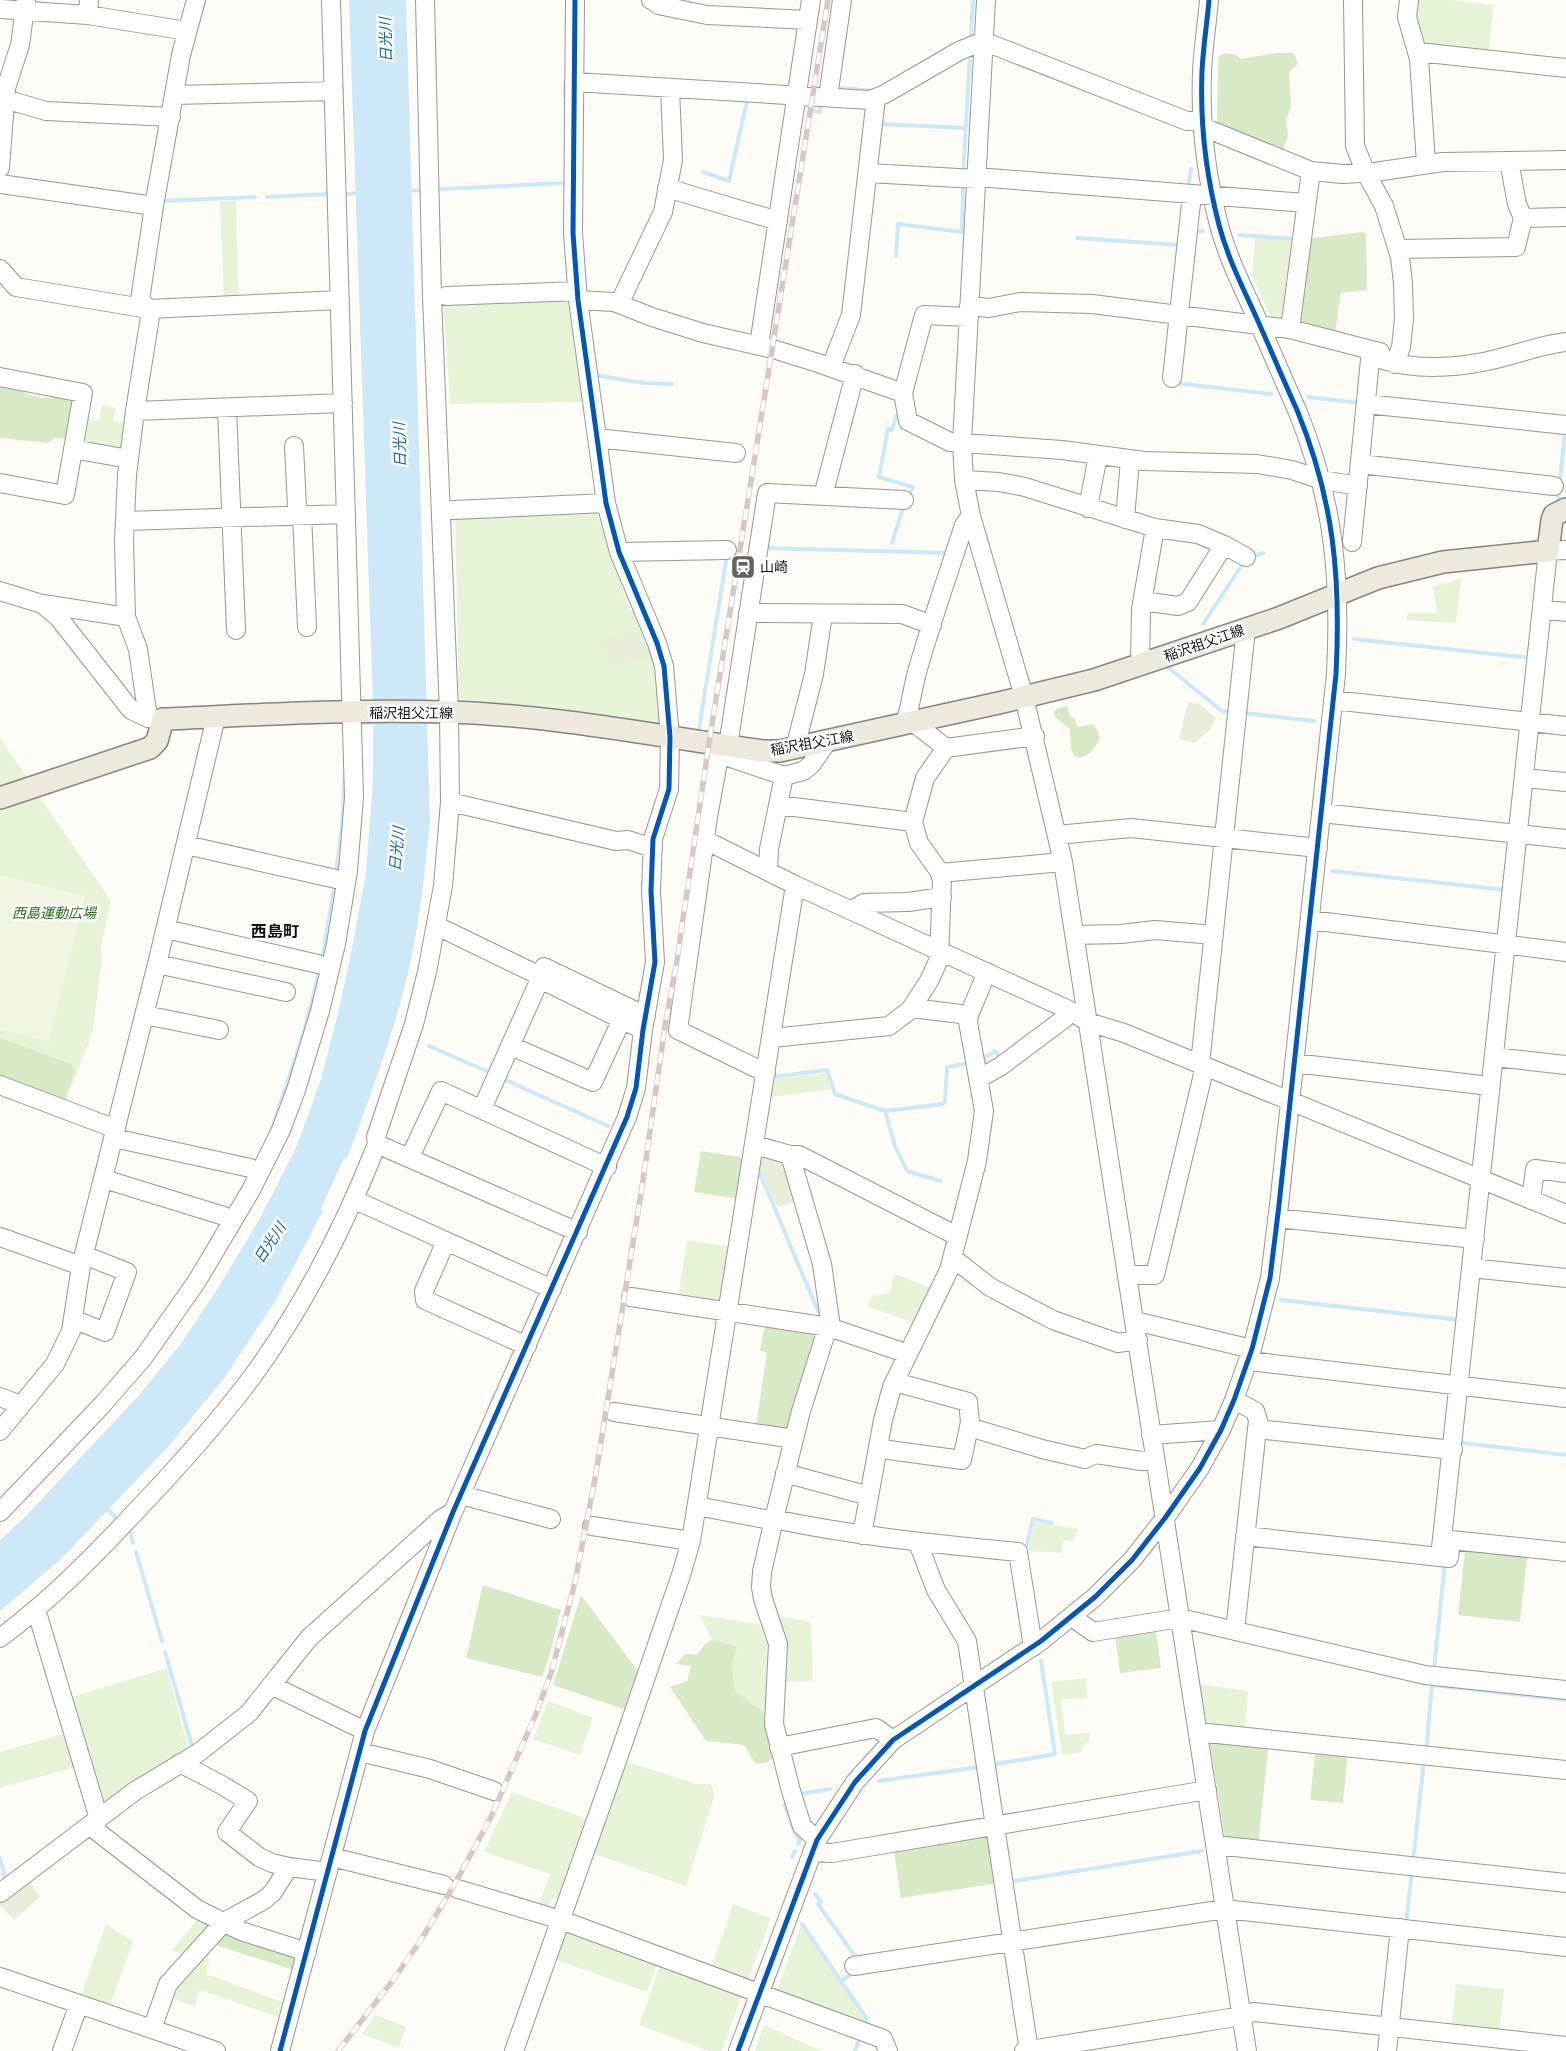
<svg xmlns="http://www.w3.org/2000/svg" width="1566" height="2051" font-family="'Libre Baskerville','Noto Sans JP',serif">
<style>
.green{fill:#e7f3d7}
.forest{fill:#d8eac5}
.cemetery{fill:#e9eedb}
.pitch{fill:#f0f6e1}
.water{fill:#cde8f7}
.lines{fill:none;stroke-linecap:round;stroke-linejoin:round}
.stream{stroke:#cde8f7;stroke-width:4}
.minor-casing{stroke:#979795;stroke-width:20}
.major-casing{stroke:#858482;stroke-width:24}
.minor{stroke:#fffffe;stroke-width:18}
.major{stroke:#ede9dc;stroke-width:21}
.rail-casing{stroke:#d9c6c7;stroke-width:5.5}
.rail{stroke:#fff;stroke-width:4;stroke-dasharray:11;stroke-linecap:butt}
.cycleway-casing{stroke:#fff;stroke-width:8}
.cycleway{stroke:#0057b8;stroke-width:5}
.labels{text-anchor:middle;stroke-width:5;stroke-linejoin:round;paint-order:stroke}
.poi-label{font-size:14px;fill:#111;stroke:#fff;text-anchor:start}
.street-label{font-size:14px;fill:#111;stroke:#fff}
.park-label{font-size:14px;font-style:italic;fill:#2f6b1f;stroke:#fff}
.water-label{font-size:15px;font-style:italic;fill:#1768a6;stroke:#fff}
.quarter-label{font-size:16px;font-weight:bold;fill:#111;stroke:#fff}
</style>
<rect width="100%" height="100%" fill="#fdfcf7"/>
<path class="green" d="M 1413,0 L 1452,0 L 1494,5 L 1488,57 L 1424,50 L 1412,14 Z
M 220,201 L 236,201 L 239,303 L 224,303 Z
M 1255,238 L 1298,241 L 1287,325 L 1274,324 L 1252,276 Z
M 568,294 L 582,402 L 450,404 L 443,299 Z
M 102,405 L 116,408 L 113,421 L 129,424 L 126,447 L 120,452 L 85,445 L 81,439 L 85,418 L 99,421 Z
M 595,508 L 630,611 L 638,610 L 645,627 L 603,640 L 657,657 L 665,723 L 658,730 L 459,699 L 455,514 Z
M 1461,579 L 1456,623 L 1407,620 L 1407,613 L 1437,613 L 1433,586 Z
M 0,738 L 27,778 L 0,787 Z
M 40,797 L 111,901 L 101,946 L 102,960 L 93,1031 L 65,1103 L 0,1078 L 0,811 Z
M 825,1073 L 831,1089 L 765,1098 L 768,1080 Z
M 687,1240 L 732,1247 L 722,1306 L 678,1297 Z
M 895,1274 L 935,1289 L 919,1325 L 867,1306 L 873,1296 L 889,1293 Z
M 1035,1522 L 1078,1529 L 1073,1542 L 1064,1540 L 1061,1553 L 1028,1551 Z
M 700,1615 L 759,1624 L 767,1646 L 765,1713 L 735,1691 L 732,1666 L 737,1647 L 712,1640 Z
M 774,1615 L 811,1622 L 813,1681 L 781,1682 Z
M 167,1668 L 189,1751 L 100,1811 L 69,1698 Z
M 1086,1678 L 1087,1698 L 1061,1699 L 1065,1735 L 1090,1733 L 1090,1742 L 1085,1743 L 1081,1752 L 1062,1755 L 1051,1682 Z
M 1198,1684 L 1248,1691 L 1245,1734 L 1205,1728 Z
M 548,1701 L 593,1718 L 580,1755 L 533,1739 Z
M 70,1732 L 79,1766 L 0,1788 L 0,1752 Z
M 622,1760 L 696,1784 L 710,1784 L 715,1794 L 686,1886 L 589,1852 Z
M 512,1792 L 590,1820 L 562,1901 L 552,1898 L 547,1912 L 537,1909 L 550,1874 L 484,1852 Z
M 733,1904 L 771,1918 L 747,1983 L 711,1969 Z
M 200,1916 L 217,1922 L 187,1958 L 172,1950 Z
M 106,1924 L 133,1941 L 109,2008 L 80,1998 Z
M 801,1925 L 865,2018 L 862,2025 L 776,1993 Z
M 564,1929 L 658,1962 L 647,1992 L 551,1958 Z
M 204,1952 L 208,1954 L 209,1963 L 206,1974 L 285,2003 L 281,2018 L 200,1990 L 194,2007 L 168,1996 Z
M 661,1963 L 743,1992 L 722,2051 L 709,2051 L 639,2025 Z
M 1456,1984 L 1504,1989 L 1499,2035 L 1451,2030 Z
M 376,2015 L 406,2027 L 399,2048 L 362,2034 Z
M 764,2025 L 821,2051 L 755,2051 Z"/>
<path class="forest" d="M 1225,53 L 1236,55 L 1241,59 L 1276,53 L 1294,53 L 1298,64 L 1289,72 L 1291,107 L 1286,120 L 1288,136 L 1282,153 L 1217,128 L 1218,57 Z
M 1363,232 L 1366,234 L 1367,290 L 1341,293 L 1335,334 L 1298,325 L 1305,239 Z
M 0,384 L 17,387 L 27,394 L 41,398 L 51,398 L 57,395 L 70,397 L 75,403 L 70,437 L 63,439 L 55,438 L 48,443 L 0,438 Z
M 1065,706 L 1068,707 L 1070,717 L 1075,718 L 1077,727 L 1093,724 L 1098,731 L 1100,739 C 1095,748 1086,762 1074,756 L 1071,749 L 1070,729 L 1055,717 L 1054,712 L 1058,708 Z
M 0,1038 L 71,1064 L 75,1070 L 65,1098 L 62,1100 L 0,1076 Z
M 701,1151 L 740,1157 L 745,1164 L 739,1199 L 694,1192 Z
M 766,1319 L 817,1327 L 784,1436 L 755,1431 L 767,1352 L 760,1351 Z
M 1466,1543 L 1528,1550 L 1520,1622 L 1458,1615 Z
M 483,1585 L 561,1610 L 549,1657 L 542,1677 L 466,1658 Z
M 581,1595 L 641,1675 L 629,1711 L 553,1685 Z
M 1156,1630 L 1161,1668 L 1120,1673 L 1115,1636 Z
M 712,1640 L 737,1646 L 732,1666 L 735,1691 L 765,1713 L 765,1726 L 774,1758 L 766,1763 L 755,1763 L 744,1745 L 706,1741 L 670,1687 L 687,1681 L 691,1666 L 676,1664 L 685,1654 L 697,1655 L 705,1644 Z
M 1209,1738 L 1269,1741 L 1258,1846 L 1226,1843 Z
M 1316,1745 L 1348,1749 L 1343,1803 L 1310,1800 Z
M 987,1830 L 999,1883 L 901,1898 L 893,1846 Z
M 222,1928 L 296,1956 L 294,1970 L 209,1943 Z"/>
<path class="cemetery" d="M 645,627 L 657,657 L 614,664 L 603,639 Z
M 1188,702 L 1200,704 L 1216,718 L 1210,730 L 1195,743 L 1179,739 Z
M 782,1157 L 800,1200 L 777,1207 L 757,1162 L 759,1159 Z
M 28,1878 L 40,1897 L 14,1920 L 0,1906 L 0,1898 Z"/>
<path class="pitch" d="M 0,875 L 85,896 L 49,1042 L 0,1030 Z"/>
<path class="water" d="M 349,0 L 406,0 L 430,822 C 424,877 419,932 405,985 C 390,1044 368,1102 347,1159 L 344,1158 L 321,1209 L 323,1211 L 276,1300 L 225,1377 L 167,1448 L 108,1510 L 60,1560 L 0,1611 L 0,1540 L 27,1515 L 141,1393 L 182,1342 L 218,1288 L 259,1220 L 296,1148 L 320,1082 L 337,1018 L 352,949 L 366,873 L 373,779 L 373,704 Z"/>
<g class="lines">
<path class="stream" d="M 971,34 L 973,0
M 565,84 L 565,97
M 841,88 L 874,91
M 814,111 L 820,112 L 821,103
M 881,122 L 881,124 L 966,128
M 703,172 L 729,181 L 747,101 L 750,101
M 963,174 L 970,54
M 1188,188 L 1191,169
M 441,189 L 565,183
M 408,191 L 423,190
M 345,194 L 361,193
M 267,197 L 330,194
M 162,201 L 255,197
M 1193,231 L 1203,231
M 1239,235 L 1296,239
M 1077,238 L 1181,245
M 896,256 L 898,224 L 962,232 L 963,182
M 595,375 L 643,383 L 672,384
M 1175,383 L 1271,394
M 1308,397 L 1359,403
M 901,416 L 896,416 L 892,430 L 888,429 L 879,477 L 913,487 L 908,496
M 1558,499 L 1565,432
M 892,543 L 904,505
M 764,548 L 949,553
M 1251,557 L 1263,553
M 1203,624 L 1244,562
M 1354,639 L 1531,658
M 1164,664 L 1222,711 L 1233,712
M 1245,713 L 1314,721
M 360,723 L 378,723
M 698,735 L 727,555
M 1332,871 L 1506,890
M 336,874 L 342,826 L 345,774
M 322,960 L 335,883
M 429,1046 L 491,1073
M 981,1060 L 995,1051 L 1002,1060
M 771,1077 L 827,1070 L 835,1094 L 885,1111 L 895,1146 L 907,1171 L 941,1181
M 503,1079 L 608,1126
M 885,1111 L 943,1104 L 945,1101 L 947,1067 L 971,1063
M 271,1132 L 304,1032 L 320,969
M 758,1169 L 821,1318
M 1281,1300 L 1460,1320
M 489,1408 L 495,1394
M 1463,1443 L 1566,1455
M 105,1507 L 116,1518
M 130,1531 L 133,1543
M 136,1552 L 162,1641
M 1025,1552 L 1033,1519 L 1052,1523
M 165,1652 L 192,1746
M 1434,1669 L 1445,1562
M 1426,1752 L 1432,1685 L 1566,1700
M 991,1765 L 1055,1754 L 1041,1661
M 879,1781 L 979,1767
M 799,1794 L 830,1789
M 785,1805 L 793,1829 L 800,1841 L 798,1844
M 792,1857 L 795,1851
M 0,1858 L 6,1880
M 1413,1861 L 1424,1761
M 1015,1881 L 1202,1851
M 815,1894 L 821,1902 L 818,1904 L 857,1959
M 802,1924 L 841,1981 L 854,1972
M 1406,1925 L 1412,1870
M 841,1981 L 867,2019 L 865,2025
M 855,2051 L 860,2037"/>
<defs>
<path id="minor" d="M 651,0 L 655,1 L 658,5 L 707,15 L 808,20
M 986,0 L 962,442 L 964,480 L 971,516 L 1024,697 L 1063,862 L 1247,2051
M 1353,0 L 1355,146 L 1366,173 L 1384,206 L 1400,257 L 1403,283 L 1404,319 L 1401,347 L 1395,364
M 1409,0 L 1407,17 L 1419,59 L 1426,163
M 0,9 L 88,15 L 187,31
M 88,15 L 89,0
M 1418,52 L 1566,68
M 574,82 L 870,100 L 885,94 L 959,51 L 983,41 L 1187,121 L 1202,121
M 175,95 L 334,91
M 828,97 L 842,0
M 5,99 L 46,111 L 171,117
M 1203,127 L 1311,171 L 1343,174 L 1375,172 L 1443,162 L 1566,160
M 1509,161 L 1517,204 L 1523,218
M 0,168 L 6,88 L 20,45 L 26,0
M 1311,171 L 1290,329 L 1371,350 L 1352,542
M 868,173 L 976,179
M 976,177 L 1306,203
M 0,184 L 154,206
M 667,188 L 778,221
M 1398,249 L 1516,247 L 1523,218 L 1566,217
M 0,269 L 16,287 L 149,309 L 340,300
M 446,296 L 577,291
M 578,300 L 614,302 L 652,317 L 703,333 L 773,349 L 818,363 L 903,393 L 908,421 L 950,442 L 1062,450 L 1144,461 L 1257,464 L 1292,470 L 1322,480 L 1358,486
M 619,304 L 663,212 L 673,160 L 670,89
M 969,306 L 989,308 L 1020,302 L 1092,304 L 1290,329
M 759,345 L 811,0
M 1371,350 L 1380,352 L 1383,360 C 1415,370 1451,368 1483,362 C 1511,357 1538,345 1566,342
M 831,367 L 851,315 L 876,98
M 0,377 L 83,393 L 65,495 L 0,483
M 1172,378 L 1192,194
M 903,393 L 924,315 L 969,317
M 1366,404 L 1566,425
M 227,408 L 236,630
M 135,411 L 343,403
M 597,438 L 736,453
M 294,446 L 297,507 L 302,515 L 307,627
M 73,449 L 129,459
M 1360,464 L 1554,486
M 964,480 L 999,482 L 1025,487 L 1155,528 L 1198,534 L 1224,545 L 1246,557
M 823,496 L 855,374
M 1088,508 L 1098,455
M 453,510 L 606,503
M 1125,519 L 1130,460
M 125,521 L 346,514
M 619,552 L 727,550
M 0,591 L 42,604 L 58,617 L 131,710 L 148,718 L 158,719
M 1143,601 L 1178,606 L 1188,602 L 1224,545
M 43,604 L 126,617
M 1542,609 L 1566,612
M 748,613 L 902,614 L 932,625
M 1140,665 L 1141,609 L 1155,528
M 1333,700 L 1566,726
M 148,718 L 138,649 L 126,617 L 124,541 L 127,475 L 135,411 L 150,317 L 149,309 L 140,300 L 154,206 L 181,55 L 196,0
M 913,722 L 946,748 L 1035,736
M 905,724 C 910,708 912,692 916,676 C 930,625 948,575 964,525 L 971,516
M 721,745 L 708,817 L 678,1030 L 766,1073
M 728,746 L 767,493 L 904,500
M 795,748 L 814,674 L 823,614
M 719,754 L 784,776 L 769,849 L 768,871
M 784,776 L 803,771 L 811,765 L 827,742
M 1524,778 L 1566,782
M 450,802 L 616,841 L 628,840 L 653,848
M 778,805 L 913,822
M 1321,813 L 1566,839
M 1057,835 L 1131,828 L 1318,848
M 705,840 L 795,885 L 1069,1010 L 1088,1022 L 1124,1033 L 1566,1214
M 186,845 L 336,879
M 940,873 L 1063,862
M 852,910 L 864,903 L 908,902 L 942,897
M 1310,920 L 1566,952
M 437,926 L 536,974 L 540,979 L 643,1030
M 166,929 L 318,964
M 1075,935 L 1121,934 L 1155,930 L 1214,935
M 157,964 L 286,992
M 544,967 L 646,1016
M 912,1008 L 969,1015
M 145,1015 L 219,1030
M 772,1038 L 889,1026 L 910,1010 L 929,981 L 939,959 L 942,880 L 939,871 L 919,843 L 913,822 L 925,778 L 946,748
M 511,1046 L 593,1082 L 622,1019
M 1494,1057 L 1566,1065
M 1294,1063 L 1490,1086
M 1200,1064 L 1246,629
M 978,1079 L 1001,1066 L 1065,1018 L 1069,1010
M 0,1085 L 116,1129
M 482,1109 L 540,979
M 114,1138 L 250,1168
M 377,1144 L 578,1232
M 755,1145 L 790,1155 L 799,1155 L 957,1236
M 790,1155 L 822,1264 L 830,1320 L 801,1411 L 774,1519 L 762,1572 L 761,1587 L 763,1599 L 778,1644 L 774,1724 L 791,1791 L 802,1826 L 817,1840
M 410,1157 L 441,1091 L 607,1167
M 104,1179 L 224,1216
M 355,1200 L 552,1289
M 1531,1200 L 1535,1169 L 1566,1173
M 1277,1218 L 1475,1239
M 0,1237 L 81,1266
M 446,1241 L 424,1291 L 425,1300 L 527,1346
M 953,1258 L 990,1287 L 1053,1320 L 1118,1343 L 1138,1340
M 1471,1268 L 1566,1278
M 1128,1275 L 1155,1275 L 1205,1066
M 631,1297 L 829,1327 L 908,1354
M 73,1319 L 105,1332 L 127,1272 L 84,1255
M 1135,1321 L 1252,1349
M 1249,1361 L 1566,1398
M 0,1397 L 21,1405
M 1234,1400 L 1255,1411 L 1258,1420 L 1235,1631
M 614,1412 L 794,1439
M 969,1427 L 1042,1449 L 1085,1459 L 1096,1454 L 1141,1461 L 1155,1459
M 1257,1429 L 1453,1450
M 0,1431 L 55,1364 L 71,1331 L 81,1266 L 157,964 L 216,717
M 1151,1435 L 1221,1430
M 878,1447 L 889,1450 L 962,1460 L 970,1422 L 968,1402 L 895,1382
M 785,1473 L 869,1496
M 461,1495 L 551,1519
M 697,1506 L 770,1520 L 774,1519 C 854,1536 936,1544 1018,1552 L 1033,1647
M 0,1512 L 102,1405 L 143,1358 L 197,1281 L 251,1190 L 281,1130 L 296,1090 L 320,1011 L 336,944 L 348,871 L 354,797 L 331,0
M 592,1526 L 691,1541
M 862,1535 L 883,1420 L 892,1387 L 949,1270 L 977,1161 L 984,1111 L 968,1022 L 969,1015 L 987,972
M 1245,1536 L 1449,1558 L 1451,1540 L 1566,1552
M 918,1543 L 936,1590 L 967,1641 L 1029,2051
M 1440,1557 L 1548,551 L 1566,550
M 36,1609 L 99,1819
M 1072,1617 L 1093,1632 L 1180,1618 L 1425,1675 L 1566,1690
M 0,1638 C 51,1600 95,1555 138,1509 C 178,1467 217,1424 252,1377 C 304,1306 345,1225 377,1144 L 376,1137 L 414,1024 L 427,972 L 443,886 L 450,802 L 449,712 L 432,297 L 425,0
M 271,1685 L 365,1731
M 1198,1732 L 1566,1770
M 779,1747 L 876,1728 L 893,1740
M 360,1752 L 430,1769 L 494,1791
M 180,1763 L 220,1784 L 248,1801 L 227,1832 L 259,1857 L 272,1863 L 289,1867 L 328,1872
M 90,1826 L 197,1909 L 241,1931 L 307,1952
M 1216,1845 L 1566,1883
M 812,1852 L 832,1853 L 1207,1790
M 332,1857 L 444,1885
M 458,1889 L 561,1920 L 883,2039 L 888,2051
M 0,1893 L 135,1791 L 198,1753 L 249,1713 L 309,1638 L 441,1519 L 453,1512
M 854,1966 L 1225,1909 L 1566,1947
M 0,1977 L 216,2051
M 152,2029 L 168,1984 L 224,1922 L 264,1900 L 273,1892 L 289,1867
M 62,2051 L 79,2004
M 280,2051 L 365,1731 L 453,1512 L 627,1117 L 636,1088 L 643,1030 L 655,962 L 651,891 L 653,839 L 669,789 L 670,737 L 664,666 L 657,643 L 619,552 L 606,503 L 578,300 L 573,233 L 575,0
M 514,2051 L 618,1758 L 681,1575 L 691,1541 L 795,885
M 738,2051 L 817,1840 L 855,1782 L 893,1740 L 1041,1641 L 1095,1597 L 1132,1560 L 1165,1518 L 1200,1468 L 1221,1430 L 1234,1400 L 1252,1349 L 1270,1278 L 1279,1205 L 1336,674 C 1341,578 1334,500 1297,410 C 1282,377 1268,343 1253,310 C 1240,282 1227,255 1219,225 C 1206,175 1200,123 1202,72 C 1203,48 1207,24 1209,0
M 1024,2051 L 1230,2018 L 1254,2012 L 1566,2046
M 1387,2051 L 1400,1928"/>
<path id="major" d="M 0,798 L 150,748 L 157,741 L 163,719 C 258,715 352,709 447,712 C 553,715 658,736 763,751 L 780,751 L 1003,702 L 1094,680 L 1279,618 L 1378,578 L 1443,562 L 1548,551 L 1552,520 L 1554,515 L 1566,509"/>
</defs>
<use href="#minor" class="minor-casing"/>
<use href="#major" class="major-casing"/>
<use href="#minor" class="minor"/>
<use href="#major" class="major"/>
<defs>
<path id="rail" d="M 338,2051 L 393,1980 L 419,1943 L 453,1887 L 490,1819 L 536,1714 L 552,1670 L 575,1582 L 595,1479 L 642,1187 L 665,1026 L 677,960 L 709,743 L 828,0"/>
</defs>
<use href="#rail" class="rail-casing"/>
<use href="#rail" class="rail"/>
<defs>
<path id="cycleway" d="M 280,2051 L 365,1731 L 453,1512 L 627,1117 L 636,1088 L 643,1030 L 655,962 L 651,891 L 653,839 L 669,789 L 670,737 L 664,666 L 657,643 L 619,552 L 606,503 L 578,300 L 573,233 L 575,0
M 738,2051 L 817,1840 L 855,1782 L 893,1740 L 1041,1641 L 1095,1597 L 1132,1560 L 1165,1518 L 1200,1468 L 1221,1430 L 1234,1400 L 1252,1349 L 1270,1278 L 1279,1205 L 1336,674 C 1341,578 1334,500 1297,410 C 1282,377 1268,343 1253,310 C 1240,282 1227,255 1219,225 C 1206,175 1200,123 1202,72 C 1203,48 1207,24 1209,0"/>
</defs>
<use href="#cycleway" class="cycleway-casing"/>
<use href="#cycleway" class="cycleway"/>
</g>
<defs>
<symbol id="station-square" viewBox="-11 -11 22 22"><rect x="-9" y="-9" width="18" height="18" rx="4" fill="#646362" stroke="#fff"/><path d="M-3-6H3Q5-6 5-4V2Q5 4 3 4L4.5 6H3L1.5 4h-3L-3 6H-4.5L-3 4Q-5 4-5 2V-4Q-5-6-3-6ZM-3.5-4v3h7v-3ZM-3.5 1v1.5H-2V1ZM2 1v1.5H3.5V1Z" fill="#fff"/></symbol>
</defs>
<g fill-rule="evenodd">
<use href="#station-square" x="729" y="553" width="28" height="28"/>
</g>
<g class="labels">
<g class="poi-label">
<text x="760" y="572">山崎</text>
</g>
<g class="street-label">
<text transform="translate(1204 643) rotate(-19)" y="5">稲沢祖父江線</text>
<text x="411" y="718">稲沢祖父江線</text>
<text transform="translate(812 743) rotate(-10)" y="5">稲沢祖父江線</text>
</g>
<g class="park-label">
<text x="54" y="918">西島運動広場</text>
</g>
<g class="water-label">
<text transform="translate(386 40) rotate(-92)" y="5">日光川</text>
<text transform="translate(400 445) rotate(-92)" y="5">日光川</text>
<text transform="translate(397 849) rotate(-85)" y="5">日光川</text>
<text transform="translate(270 1243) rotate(-57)" y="5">日光川</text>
</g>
<g class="quarter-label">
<text x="275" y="937">西島町</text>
</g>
</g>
</svg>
